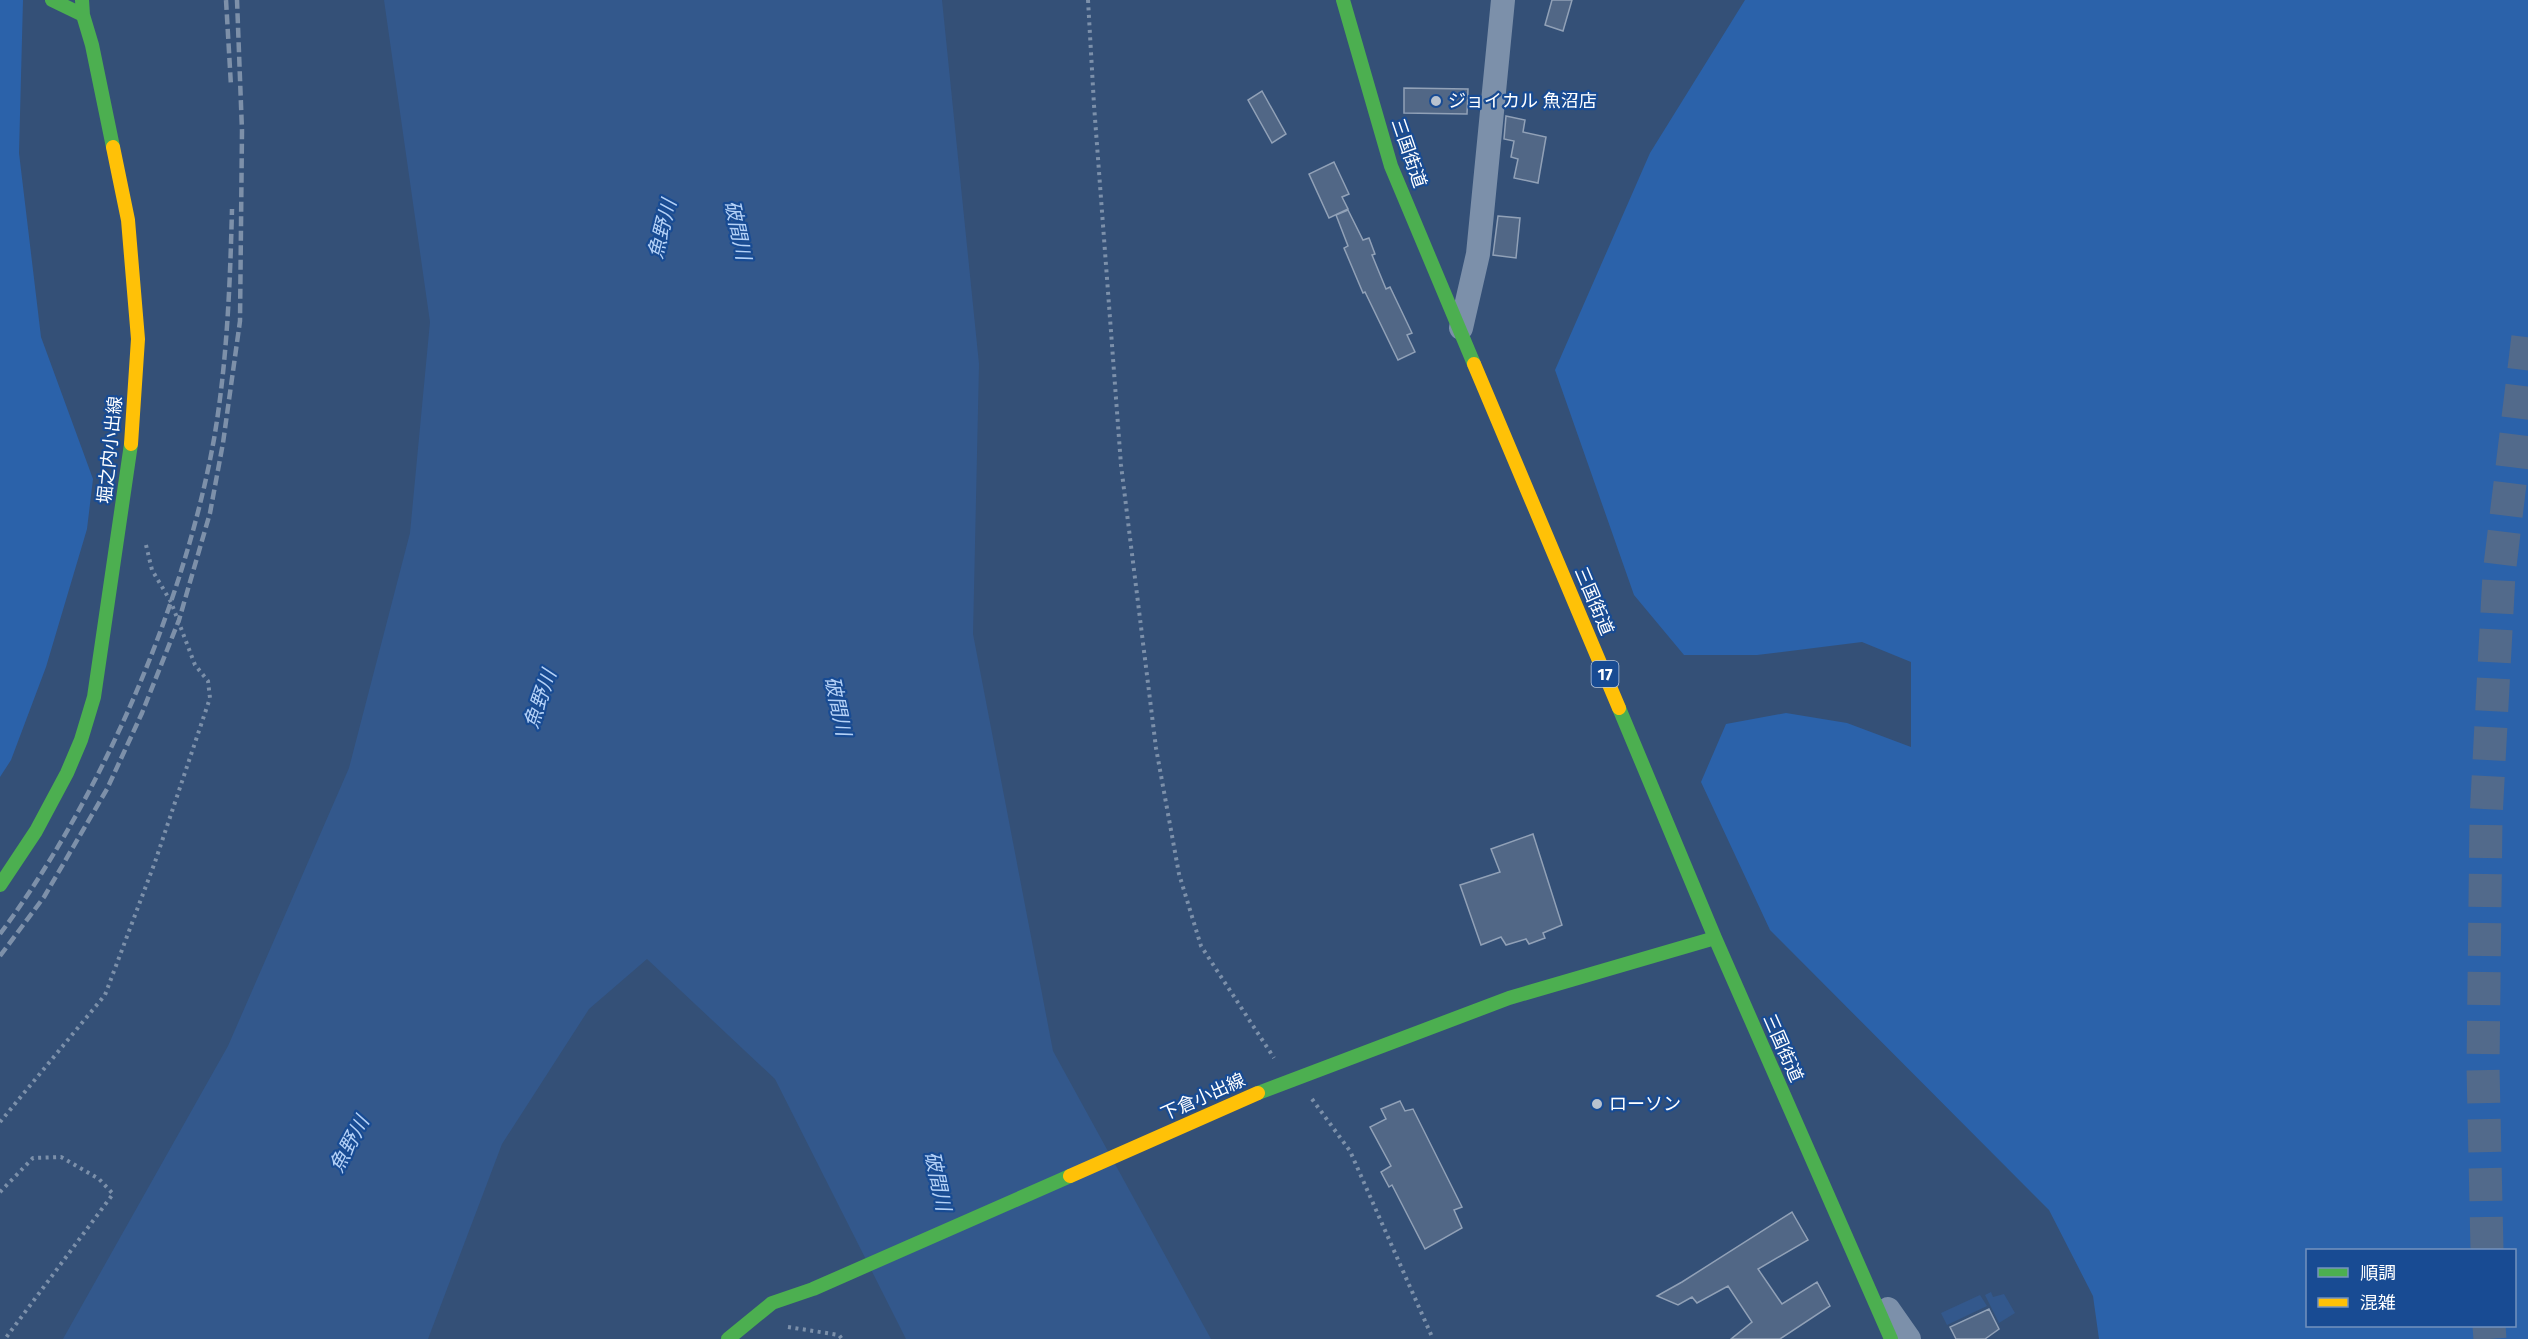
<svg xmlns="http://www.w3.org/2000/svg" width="2528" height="1339" font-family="'Fira Sans','Noto Sans JP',sans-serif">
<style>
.green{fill:#2b62aa;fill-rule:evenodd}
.water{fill:#33588c}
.building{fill:#516786;stroke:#91a1b7;stroke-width:1.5}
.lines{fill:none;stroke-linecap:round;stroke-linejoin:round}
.highway-tunnel{stroke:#526a8b;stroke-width:33;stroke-dasharray:33 16;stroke-linecap:butt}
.path{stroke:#7c90aa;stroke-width:4;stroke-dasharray:3 4.5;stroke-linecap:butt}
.street{stroke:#7c90aa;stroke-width:24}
.fast{stroke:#4caf50;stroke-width:14}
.slow{stroke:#ffc107;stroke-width:14}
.rail{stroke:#7d90a9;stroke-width:4.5;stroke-dasharray:10 4.5;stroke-linecap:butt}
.poi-dot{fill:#b8c2cf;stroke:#184b93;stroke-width:2}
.labels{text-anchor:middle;stroke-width:4.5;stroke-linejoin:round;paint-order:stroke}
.shield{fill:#184b93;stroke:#bac9df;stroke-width:1.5}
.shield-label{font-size:16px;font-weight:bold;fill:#fff}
.poi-label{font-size:18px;fill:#fff;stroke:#184b93;text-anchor:start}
.street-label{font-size:18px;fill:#fff;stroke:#184b93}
.water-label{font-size:20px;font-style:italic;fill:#b4d1f7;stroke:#184b93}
</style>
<rect width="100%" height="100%" fill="#345077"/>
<path class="green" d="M 0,0 L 23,0 L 19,153 L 41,337 L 93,479 L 87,529 L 46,667 L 11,760 L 0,777 Z
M 1745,0 L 2528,0 L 2528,1339 L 2099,1339 L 2093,1296 L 2049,1210 L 1770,930 L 1701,782 L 1726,724 L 1786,713 L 1847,723 L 1911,747 L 1911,662 L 1862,642 L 1757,655 L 1684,655 L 1634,595 L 1555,370 L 1650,153 ZM 2514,1250 L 2514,1326 L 2308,1326 L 2308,1250 Z"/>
<path class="water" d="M 384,0 L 942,0 L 979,364 L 973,634 L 1053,1051 L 1211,1339 L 906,1339 L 775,1079 L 647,959 L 589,1009 L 502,1144 L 428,1339 L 63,1339 L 228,1046 L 349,768 L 410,533 L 430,322 Z
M 1991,1292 L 1993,1297 L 2004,1294 L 2015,1313 L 1999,1323 L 1985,1295 Z
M 1980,1295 L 1987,1306 L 1947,1325 L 1941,1313 Z"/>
<path class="building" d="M 1552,0 L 1572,0 L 1563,31 L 1545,25 Z
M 1404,88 L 1468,89 L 1467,114 L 1404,113 Z
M 1262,91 L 1286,134 L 1272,143 L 1248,100 Z
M 1506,116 L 1525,120 L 1523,132 L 1546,137 L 1538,183 L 1514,178 L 1518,159 L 1511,157 L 1514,141 L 1504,139 Z
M 1334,162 L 1349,194 L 1342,197 L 1348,209 L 1329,218 L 1309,174 Z
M 1348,210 L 1363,240 L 1369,238 L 1375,254 L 1372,255 L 1386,289 L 1390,287 L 1412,333 L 1407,335 L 1415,352 L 1398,360 L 1365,292 L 1363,293 L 1344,248 L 1348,246 L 1336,215 Z
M 1498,216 L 1520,218 L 1516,258 L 1493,255 Z
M 1533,834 L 1562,925 L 1543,933 L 1545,938 L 1529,944 L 1526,939 L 1506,945 L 1501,937 L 1481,945 L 1460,885 L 1500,872 L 1491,849 Z
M 1400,1101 L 1405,1111 L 1413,1109 L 1462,1207 L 1454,1210 L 1462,1228 L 1425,1249 L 1392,1185 L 1389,1187 L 1381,1172 L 1391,1166 L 1370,1127 L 1386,1119 L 1381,1109 Z
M 1792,1212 L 1808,1240 L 1758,1269 L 1782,1304 L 1817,1282 L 1830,1306 L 1780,1339 L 1731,1339 L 1752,1322 L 1728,1286 L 1697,1303 L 1692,1297 L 1678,1305 L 1657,1296 L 1682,1282 Z
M 1989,1309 L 1999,1329 L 1985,1339 L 1956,1339 L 1950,1327 Z"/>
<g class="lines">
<path class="highway-tunnel" d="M 2487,1250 L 2483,1067 L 2486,818 L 2499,574 L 2528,336
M 2489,1326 L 2490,1339"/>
<path class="path" d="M 1088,0 L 1094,105 L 1121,465 L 1156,748 L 1179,874 L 1201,946 L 1274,1058
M 1312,1099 L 1350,1151 L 1433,1339
M 0,1122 L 105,995 L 155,862 L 210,698 L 208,681 L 195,665 L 171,602 L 152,570 L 146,545
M 0,1192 L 33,1158 L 61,1157 L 99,1179 L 113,1194 L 5,1339
M 788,1327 L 839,1335 L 842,1339"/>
<path class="street" d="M 1461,328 L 1478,254 L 1503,0
M 1888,1309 L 1909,1339"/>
<path class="fast" d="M 52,0 L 83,15
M 82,0 L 83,15 L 92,45 L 113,147
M 1343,0 L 1391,166 L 1474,364
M 1619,708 L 1715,938 L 1891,1339
M 0,885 L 36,831 L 67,773 L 81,740 L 94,697 L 131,444
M 1258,1093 L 1509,998 L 1715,938
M 728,1339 L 772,1303 L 813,1289 L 1070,1176"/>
<path class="slow" d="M 113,147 L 128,220 L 138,339 L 131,444
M 1474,364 L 1619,708
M 1070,1176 L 1258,1093"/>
<path class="rail" d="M 226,0 L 231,86
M 0,934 C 101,798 184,606 214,439 C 227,363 230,286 232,209
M 0,956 L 44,897 L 107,789 L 142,713 L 179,620 L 210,513 L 223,443 L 240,321 L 242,131 L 237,0"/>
</g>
<g class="poi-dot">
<circle cx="1436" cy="101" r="6"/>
<circle cx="1597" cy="1104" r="6"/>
</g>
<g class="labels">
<rect class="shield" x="1591.5" y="661" width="27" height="26" rx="4.5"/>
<g class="shield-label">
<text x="1605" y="680">17</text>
</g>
<g class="poi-label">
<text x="1448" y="107">ジョイカル 魚沼店</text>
<text x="1609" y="1110">ローソン</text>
</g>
<g class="street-label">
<text transform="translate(1409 153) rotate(71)" y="6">三国街道</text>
<text transform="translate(110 450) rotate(-84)" y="6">堀之内小出線</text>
<text transform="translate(1594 601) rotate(67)" y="6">三国街道</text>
<text transform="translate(1783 1048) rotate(66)" y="6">三国街道</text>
<text transform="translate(1203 1097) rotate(-24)" y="6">下倉小出線</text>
</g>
<g class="water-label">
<text transform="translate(662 229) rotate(-76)" y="7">魚野川</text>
<text transform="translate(738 230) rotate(78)" y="7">破間川</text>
<text transform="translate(540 699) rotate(-71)" y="7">魚野川</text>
<text transform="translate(838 706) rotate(78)" y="7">破間川</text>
<text transform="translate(349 1144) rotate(-62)" y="7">魚野川</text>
<text transform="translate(938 1181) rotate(78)" y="7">破間川</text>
</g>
</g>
<rect x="2306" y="1249" width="210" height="78" fill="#184b93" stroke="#7493be" stroke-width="1.5"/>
<rect x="2318" y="1268" width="30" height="9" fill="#4caf50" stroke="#7493be" stroke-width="1.5"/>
<text x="2360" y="1279" font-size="18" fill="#ffffff">順調</text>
<rect x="2318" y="1298" width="30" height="9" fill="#ffc107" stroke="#7493be" stroke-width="1.5"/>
<text x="2360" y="1309" font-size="18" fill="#ffffff">混雑</text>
</svg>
